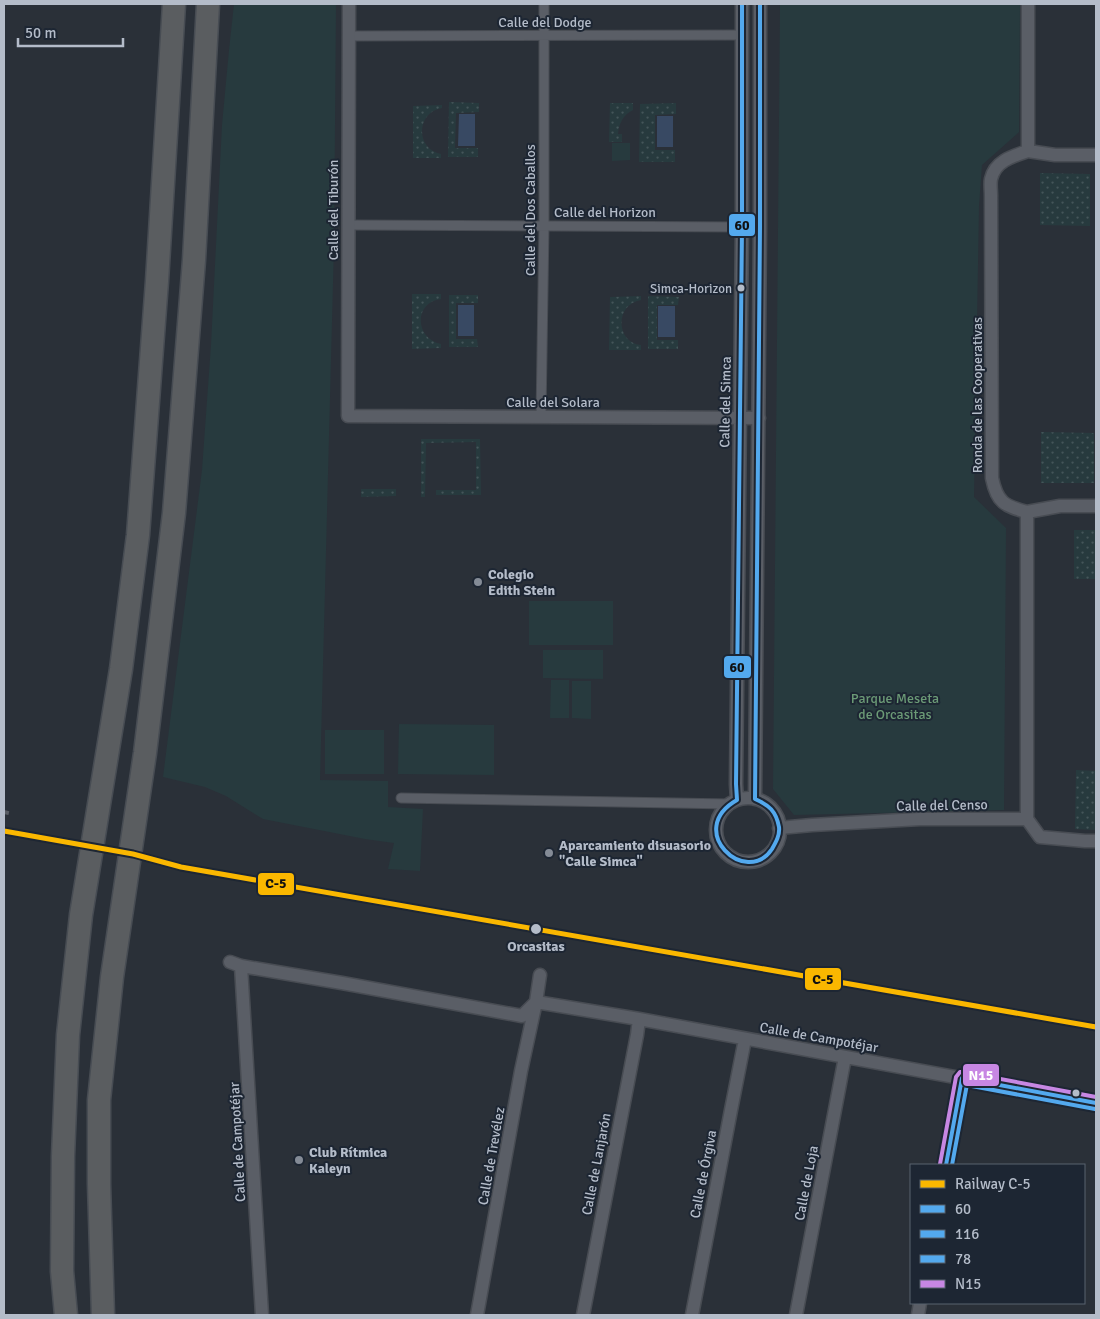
<svg xmlns="http://www.w3.org/2000/svg" width="1100" height="1319" font-family="Signika,sans-serif">
<style>
.green{fill:#273a3e}
.garden{fill:url(#garden-dots)}
.water{fill:#384963}
.lines{fill:none;stroke-linecap:round;stroke-linejoin:round}
.pedestrian-casing{stroke:#484c53;stroke-width:11}
.minor-casing{stroke:#484c53;stroke-width:15}
.motorway-casing{stroke:#474c53;stroke-width:25}
.pedestrian{stroke:#5a5e66;stroke-width:9}
.minor{stroke:#5a5e66;stroke-width:12}
.motorway{stroke:#5a5d60;stroke-width:22}
.rail{stroke:#595d64;stroke-width:4;stroke-dasharray:5 5;stroke-linecap:butt}
.bus-1-casing{stroke:#1d2633;stroke-width:8}
.bus-2-casing{stroke:#1d2633;stroke-width:8}
.bus-3-casing{stroke:#1d2633;stroke-width:8}
.bus-4-casing{stroke:#1d2633;stroke-width:8}
.bus-1{stroke:#53a9ee;stroke-width:4}
.bus-2{stroke:#53a9ee;stroke-width:4}
.bus-3{stroke:#53a9ee;stroke-width:4}
.bus-4{stroke:#c787e3;stroke-width:4}
.rail-1-casing{stroke:#1d2633;stroke-width:9}
.rail-1{stroke:#fab700;stroke-width:5}
.bus-dot{fill:#b4bcc9;stroke:#1d2633;stroke-width:2}
.poi-dot{fill:#848b96;stroke:#1d2633;stroke-width:2}
.labels{text-anchor:middle;stroke-width:4;stroke-linejoin:round;paint-order:stroke}
.bus-label{font-size:13px;fill:#b4bcc9;stroke:#1d2633;text-anchor:end}
.street-label{font-size:14px;fill:#b4bcc9;stroke:#1d2633}
.poi-label{font-size:14px;font-weight:bold;fill:#b4bcc9;stroke:#1d2633;text-anchor:start}
.park-label{font-size:14px;fill:#6b9a76;stroke:#1d2633}
.stop-label{font-size:14px;font-weight:bold;fill:#b4bcc9;stroke:#1d2633}
.line-badge{stroke:#1d2633;stroke-width:2}
.badge-label{font-size:14px;text-anchor:middle;font-weight:bold;fill:#fff}
.pale-badge-label{font-size:14px;text-anchor:middle;font-weight:bold;fill:#111}
</style>
<defs>
<pattern id="garden-dots" width="8" height="8" patternUnits="userSpaceOnUse" patternTransform="scale(1.25)"><rect width="8" height="8" fill="#273a3e"/><path d="M2 2h.1M6 6h.1" fill="none" stroke="#445559" stroke-width="1.8" stroke-linecap="round"/></pattern>
</defs>
<rect width="100%" height="100%" fill="#2a3038"/>
<path class="green" d="M 234,4 L 336,4 L 334,245 L 320,780 L 388,781 L 388,807 L 423,809 L 420,871 L 388,869 L 394,843 L 365,839 L 263,819 L 226,796 L 205,787 L 163,777 L 202,470 L 211,345 L 222,125 L 229,50 Z
M 780,4 L 1020,4 L 1019,132 L 982,165 L 979,206 L 974,497 L 1006,528 L 1004,810 L 794,815 L 773,789 Z
M 612,143 L 630,143 L 630,160 L 612,161 Z
M 529,601 L 613,601 L 613,645 L 529,645 Z
M 543,650 L 603,650 L 603,679 L 543,678 Z
M 551,680 L 569,680 L 569,718 L 550,718 Z
M 572,681 L 591,681 L 591,719 L 572,718 Z
M 399,724 L 494,725 L 494,775 L 398,774 Z
M 325,730 L 384,730 L 384,774 L 325,774 Z"/>
<path class="garden" d="M 449,102 L 479,103 L 479,112 L 456,113 L 455,148 L 478,148 L 478,157 L 448,157 Z
M 610,103 L 633,103 L 633,110 C 623,115 619,123 618,134 L 622,134 L 622,142 L 609,142 Z
M 676,103 L 676,114 L 655,115 L 655,150 L 675,150 L 675,162 L 639,162 L 640,104 Z
M 442,105 L 442,108 C 416,112 415,149 441,154 L 441,158 L 413,158 L 413,106 Z
M 1040,173 L 1090,174 L 1090,226 L 1040,225 Z
M 412,294 L 441,294 L 441,299 C 414,302 414,338 441,344 L 441,348 L 412,349 Z
M 449,295 L 478,295 L 478,303 L 456,303 L 456,339 L 477,339 L 478,347 L 449,347 Z
M 641,296 L 641,300 C 615,304 615,342 641,345 L 641,350 L 609,350 L 610,297 Z
M 648,296 L 679,297 L 678,305 L 657,305 L 657,340 L 678,340 L 678,349 L 648,349 Z
M 1041,432 L 1094,433 L 1094,483 L 1041,483 Z
M 421,439 L 480,439 L 481,495 L 436,495 L 436,490 L 476,490 L 476,442 L 426,443 L 425,497 L 421,497 Z
M 361,489 L 396,489 L 396,496 L 361,497 Z
M 1074,530 L 1096,530 L 1096,579 L 1074,579 Z
M 1076,770 L 1096,771 L 1096,830 L 1075,829 Z"/>
<path class="water" d="M 459,114 L 475,114 L 475,146 L 458,146 Z
M 657,116 L 673,116 L 673,147 L 657,147 Z
M 458,305 L 474,305 L 474,336 L 458,336 Z
M 658,306 L 675,306 L 675,337 L 658,337 Z"/>
<g class="lines">
<defs>
<path id="pedestrian" d="M 349,36 L 742,35
M 348,225 L 742,227
M 541,417 L 544,225 L 544,4
M 401,798 L 730,804"/>
<path id="minor" d="M 349,4 L 348,416 L 759,418
M 1028,151 L 1055,155 L 1096,155
M 1027,512 L 1060,506 L 1096,506
M716 830a32 32 0 1 1 64 0a32 32 0 1 1-64 0Z
M 755,799 L 760,226 L 760,4
M 737,800 L 736,784 L 742,227 L 742,4
M 1027,819 L 1027,512 C 1005,506 997,503 992,478 L 991,195 C 991,190 990,184 991,179 C 995,161 1013,156 1028,151 L 1028,4
M 779,828 L 812,825 L 920,819 L 1027,819 L 1040,837 L 1085,841 L 1096,841
M 230,962 L 241,966 L 342,983 L 522,1016 L 536,1002 L 540,975
M 241,966 L 262,1315
M 946,1165 L 962,1078
M 477,1315 L 521,1071 L 536,1002 L 639,1019 L 1096,1103
M 583,1315 L 637,1035 L 639,1019
M 692,1315 L 731,1110 L 745,1039
M 796,1315 L 845,1057
M 918,1315 L 920,1303"/>
<path id="motorway" d="M 66,1315 L 62,1271 L 63,1156 L 68,1035 L 81,915 L 121,669 L 138,535 L 157,281 L 174,4
M 103,1315 L 99,1184 L 99,1100 L 112,977 L 145,753 L 174,513 L 194,260 L 208,4"/>
</defs>
<use href="#pedestrian" class="pedestrian-casing"/>
<use href="#minor" class="minor-casing"/>
<use href="#motorway" class="motorway-casing"/>
<use href="#pedestrian" class="pedestrian"/>
<use href="#minor" class="minor"/>
<use href="#motorway" class="motorway"/>
<path class="rail" d="M 4,812 L 13,814"/>
<defs>
<path id="bus-1" d="M 742,4 L 742,227 L 736,784 L 737,800 C 684,830 746,888 772,849 C 776,842 780,835 779,827 C 776,811 769,805 755,799 L 760,226 L 760,4"/>
<path id="bus-2" d="M 962,1078 L 1096,1103
M 946,1165 L 962,1078"/>
<path id="bus-3" d="M 961,1084 L 1095,1109
M 952,1165 L 968,1079"/>
<path id="bus-4" d="M 940,1164 L 956,1077 L 960,1072 L 963,1072 L 1096,1097"/>
</defs>
<use href="#bus-1" class="bus-1-casing"/>
<use href="#bus-2" class="bus-2-casing"/>
<use href="#bus-3" class="bus-3-casing"/>
<use href="#bus-4" class="bus-4-casing"/>
<use href="#bus-1" class="bus-1"/>
<use href="#bus-2" class="bus-2"/>
<use href="#bus-3" class="bus-3"/>
<use href="#bus-4" class="bus-4"/>
<defs>
<path id="rail-1" d="M 4,831 L 133,854 L 181,867 L 1096,1027"/>
</defs>
<use href="#rail-1" class="rail-1-casing"/>
<use href="#rail-1" class="rail-1"/>
</g>
<g class="bus-dot">
<circle cx="741" cy="288" r="4.5"/>
<circle cx="536" cy="929" r="6"/>
<circle cx="1076" cy="1093" r="4.5"/>
</g>
<g class="poi-dot">
<circle cx="478" cy="582" r="5"/>
<circle cx="549" cy="853" r="5"/>
<circle cx="299" cy="1160" r="5"/>
</g>
<g class="labels">
<g class="bus-label">
<text x="732" y="293">Simca-Horizon</text>
</g>
<g class="street-label">
<text x="545" y="27">Calle del Dodge</text>
<text transform="translate(333 210) rotate(-90)" y="5">Calle del Tiburón</text>
<text transform="translate(530 210) rotate(-90)" y="5">Calle del Dos Caballos</text>
<text x="605" y="217">Calle del Horizon</text>
<text transform="translate(977 395) rotate(-90)" y="5">Ronda de las Cooperativas</text>
<text x="553" y="407">Calle del Solara</text>
<text transform="translate(725 402) rotate(-89)" y="5">Calle del Simca</text>
<text transform="translate(942 805) rotate(-1)" y="5">Calle del Censo</text>
<text transform="translate(819 1037) rotate(10)" y="5">Calle de Campotéjar</text>
<text transform="translate(237 1142) rotate(-93)" y="5">Calle de Campotéjar</text>
<text transform="translate(491 1156) rotate(-80)" y="5">Calle de Trevélez</text>
<text transform="translate(596 1164) rotate(-79)" y="5">Calle de Lanjarón</text>
<text transform="translate(703 1174) rotate(-79)" y="5">Calle de Órgiva</text>
<text transform="translate(806 1183) rotate(-79)" y="5">Calle de Loja</text>
</g>
<g class="poi-label">
<text x="488" y="579">Colegio<tspan x="488" dy="16">Edith Stein</tspan></text>
<text x="559" y="850">Aparcamiento disuasorio<tspan x="559" dy="16">"Calle Simca"</tspan></text>
<text x="309" y="1157">Club Rítmica<tspan x="309" dy="16">Kaleyn</tspan></text>
</g>
<g class="park-label">
<text x="895" y="703">Parque Meseta<tspan x="895" dy="16">de Orcasitas</tspan></text>
</g>
<g class="stop-label">
<text x="536" y="951">Orcasitas</text>
</g>
</g>
<g class="line-badge">
<rect x="728" y="213" width="28" height="24" rx="5" fill="#53a9ee"/>
<rect x="723" y="655" width="29" height="24" rx="5" fill="#53a9ee"/>
<rect x="257" y="872" width="38" height="24" rx="5" fill="#fab700"/>
<rect x="804" y="967" width="38" height="24" rx="5" fill="#fab700"/>
<rect x="962" y="1063" width="38" height="24" rx="5" fill="#c787e3"/>
</g>
<g class="badge-label">
<text x="981" y="1080">N15</text>
</g>
<g class="pale-badge-label">
<text x="742" y="230">60</text>
<text x="737" y="672">60</text>
<text x="276" y="888">C-5</text>
<text x="823" y="984">C-5</text>
</g>
<rect width="1100" height="1319" fill="none" stroke="#b4bcc9" stroke-width="10"/>
<rect x="910" y="1164" width="175" height="140" fill="#1d2633" stroke="#59626f"/>
<rect x="920" y="1180" width="25" height="8" fill="#fab700" stroke="#59626f"/>
<text x="955" y="1189" font-size="15" fill="#b4bcc9">Railway C-5</text>
<rect x="920" y="1205" width="25" height="8" fill="#53a9ee" stroke="#59626f"/>
<text x="955" y="1214" font-size="15" fill="#b4bcc9">60</text>
<rect x="920" y="1230" width="25" height="8" fill="#53a9ee" stroke="#59626f"/>
<text x="955" y="1239" font-size="15" fill="#b4bcc9">116</text>
<rect x="920" y="1255" width="25" height="8" fill="#53a9ee" stroke="#59626f"/>
<text x="955" y="1264" font-size="15" fill="#b4bcc9">78</text>
<rect x="920" y="1280" width="25" height="8" fill="#c787e3" stroke="#59626f"/>
<text x="955" y="1289" font-size="15" fill="#b4bcc9">N15</text>
<path d="M18 38v8h105v-8" fill="none" stroke="#b4bcc9" stroke-width="2.5"/>
<text x="25" y="38" font-size="15" fill="#b4bcc9" stroke="#1d2633" stroke-width="4" paint-order="stroke">50 m</text>
</svg>
